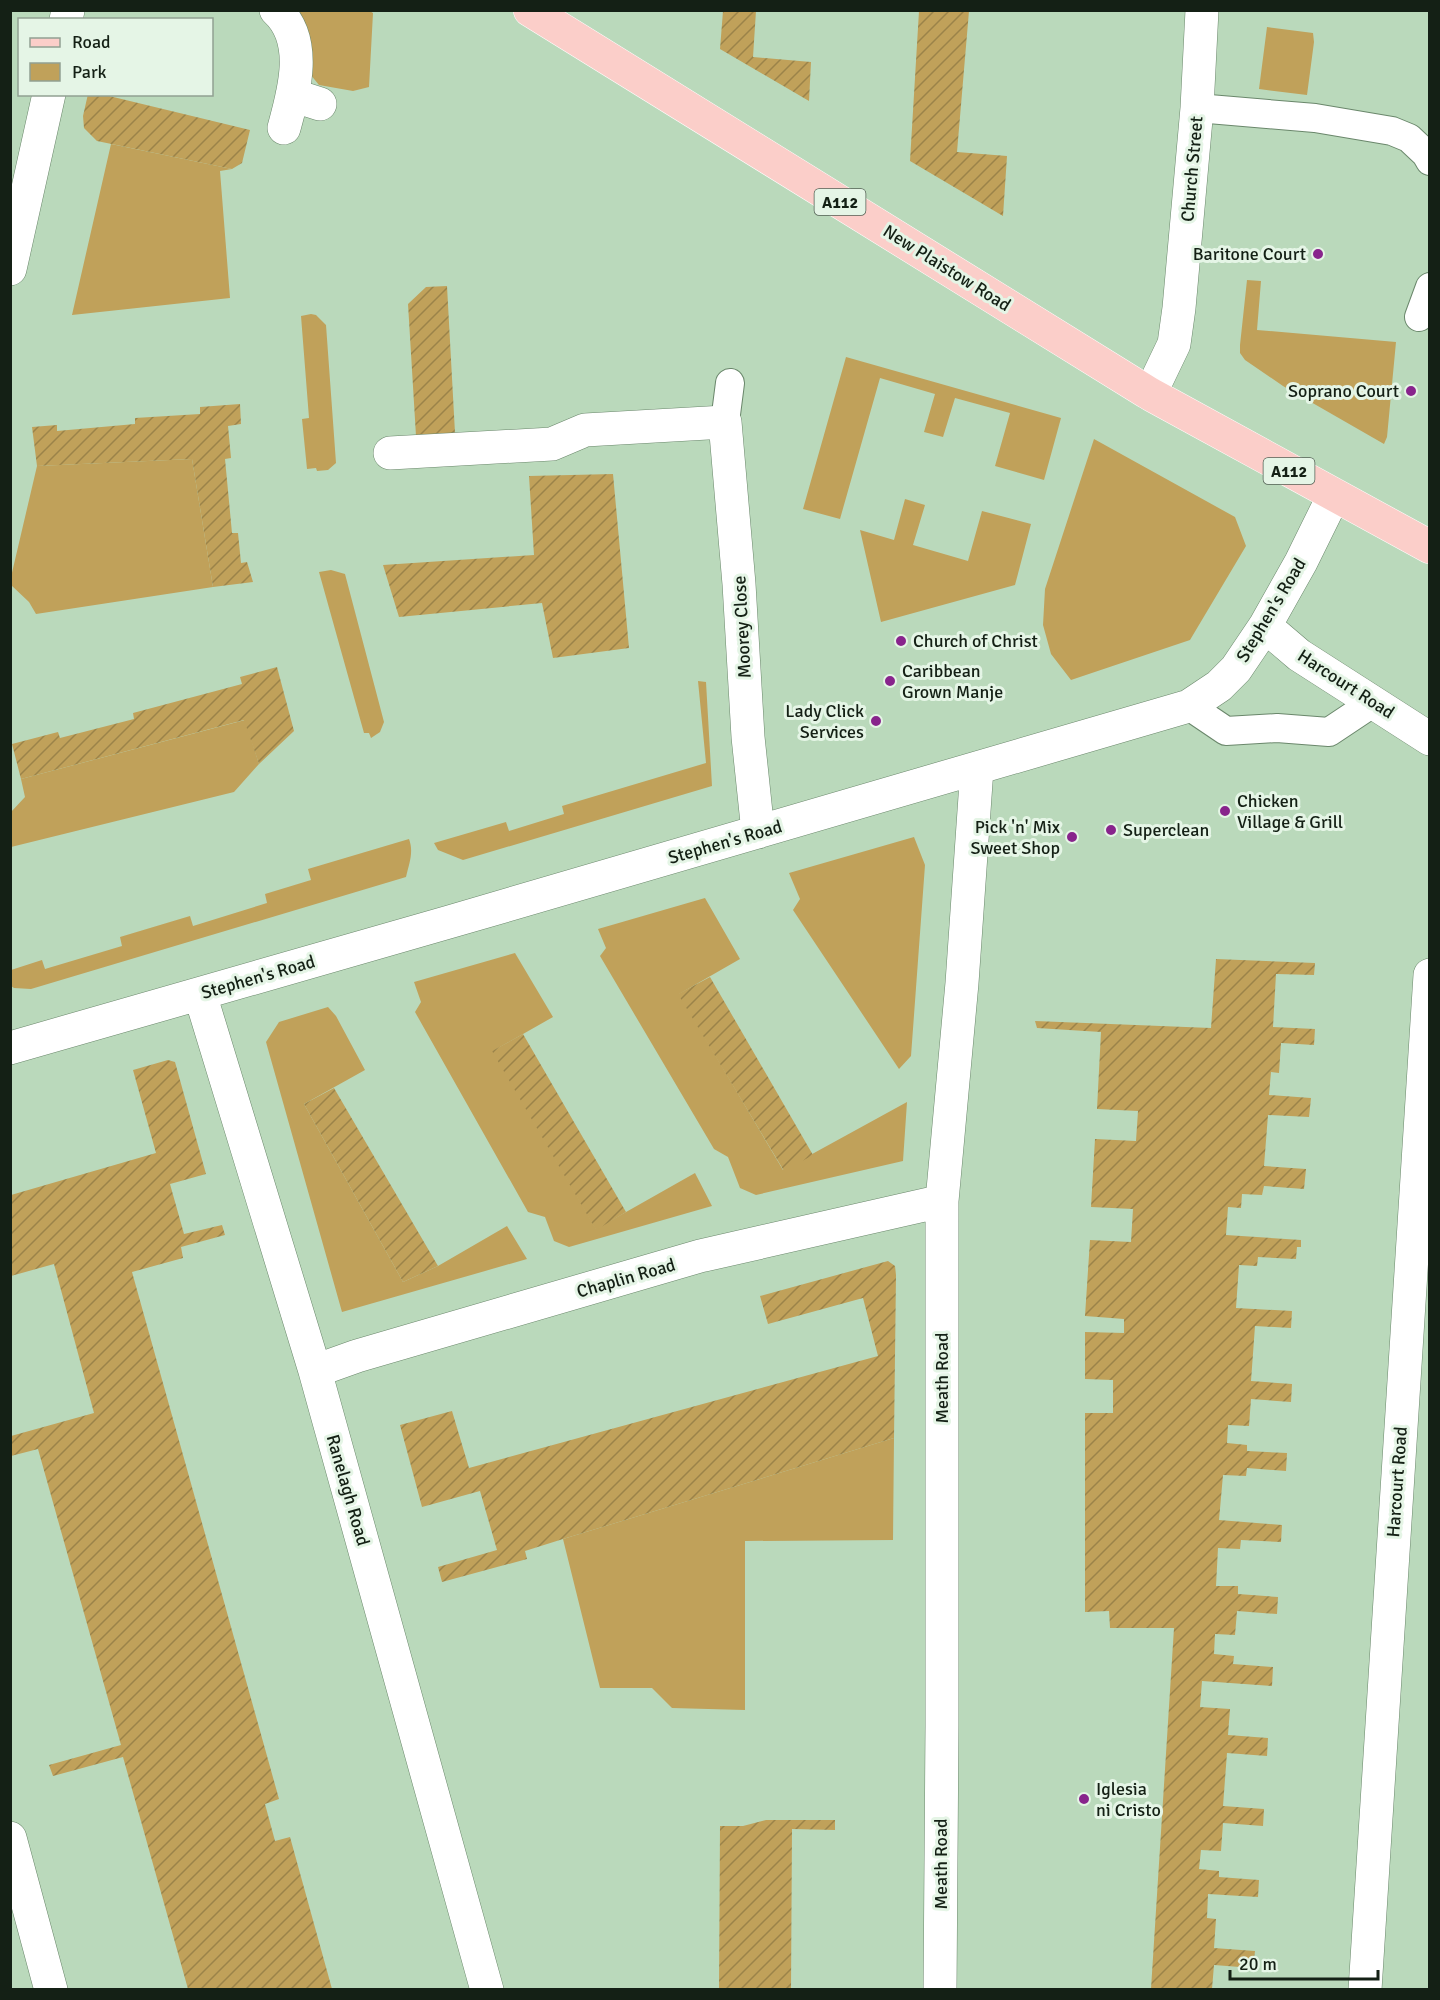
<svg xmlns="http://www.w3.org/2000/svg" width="1440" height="2000" font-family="Signika,sans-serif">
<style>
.green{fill:#c0a15a}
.garden{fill:url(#garden-furrows)}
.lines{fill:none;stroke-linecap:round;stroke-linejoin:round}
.lane-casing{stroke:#6a876b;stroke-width:30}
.street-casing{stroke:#6a876b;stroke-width:34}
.primary-casing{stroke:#fff;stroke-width:34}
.lane{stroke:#fff;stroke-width:28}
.street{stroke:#fff;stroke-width:33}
.primary{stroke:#fbcec9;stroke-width:33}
.poi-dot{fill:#88248c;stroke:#e5f5e6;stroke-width:2}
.labels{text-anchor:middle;stroke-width:6;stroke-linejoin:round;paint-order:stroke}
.shield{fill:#e5f5e6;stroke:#536054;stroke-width:1.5}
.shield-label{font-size:16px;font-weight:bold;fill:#142015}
.street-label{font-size:18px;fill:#142015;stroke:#e5f5e6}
.poi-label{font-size:18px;fill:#142015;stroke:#e5f5e6;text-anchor:start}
</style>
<defs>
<pattern id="garden-furrows" width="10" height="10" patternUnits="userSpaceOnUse" patternTransform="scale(1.5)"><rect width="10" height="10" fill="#c0a15a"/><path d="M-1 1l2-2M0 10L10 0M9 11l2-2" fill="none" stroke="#9b8349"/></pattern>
</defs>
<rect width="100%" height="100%" fill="#bad9bb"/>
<path class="green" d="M 368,10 L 373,13 L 369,87 L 353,91 L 319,85 L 310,74 L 295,11 Z
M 1267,27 L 1313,33 L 1314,42 L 1307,95 L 1259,89 Z
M 111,144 L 232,169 L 220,171 L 230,298 L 72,315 Z
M 1247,280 L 1261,281 L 1257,330 L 1396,342 L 1387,437 L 1384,444 L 1283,386 L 1245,360 L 1240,353 L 1240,345 Z
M 311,314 L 316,315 L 326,325 L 336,463 L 328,470 L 317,471 L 316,468 L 307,469 L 302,419 L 309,418 L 301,316 Z
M 846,357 L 1061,418 L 1044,480 L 995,466 L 1010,413 L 955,398 L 943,437 L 924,432 L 935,394 L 880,378 L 840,519 L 803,509 Z
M 1094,439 L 1235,517 L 1246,546 L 1190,640 L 1071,680 L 1051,654 L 1043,625 L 1045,589 Z
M 192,459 L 213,587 L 36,614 L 29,602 L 11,585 L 11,577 L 37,466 Z
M 905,499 L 925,505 L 913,545 L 968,561 L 982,511 L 1031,524 L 1015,585 L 881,622 L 860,530 L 894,540 Z
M 331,570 L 345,574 L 384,722 L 380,732 L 371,738 L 369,733 L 364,733 L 319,572 Z
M 698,681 L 706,682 L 712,786 L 463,860 L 438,850 L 434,843 L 506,822 L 509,831 L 564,814 L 562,806 L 706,763 Z
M 245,720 L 259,764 L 234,792 L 11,847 L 11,812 L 25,797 L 21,779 Z
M 914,837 L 925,865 L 911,1056 L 899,1069 L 793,910 L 800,899 L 789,873 Z
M 409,839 C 414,852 409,864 406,877 L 31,989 L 14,988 L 11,986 L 11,970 L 42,960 L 45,969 L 122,946 L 120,937 L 190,916 L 193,926 L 267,903 L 265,894 L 311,880 L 308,869 Z
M 705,898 L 740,959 L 679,994 L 783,1170 L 907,1102 L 903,1161 L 756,1195 L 740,1188 L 728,1157 L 714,1149 L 600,956 L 606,948 L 598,929 Z
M 515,953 L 553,1017 L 493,1051 L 596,1229 L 695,1173 L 712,1206 L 569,1247 L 554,1241 L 545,1217 L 528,1212 L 415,1012 L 421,1002 L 414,982 Z
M 328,1007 L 336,1016 L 365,1070 L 304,1104 L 403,1282 L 438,1266 L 507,1226 L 527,1259 L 342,1312 L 266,1042 L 279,1022 Z
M 894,1438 L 893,1540 L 745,1541 L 745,1710 L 672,1708 L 652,1688 L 600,1688 L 563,1539 Z"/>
<path class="garden" d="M 723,11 L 756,11 L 753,57 L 811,62 L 809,101 L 720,49 Z
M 919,11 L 969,11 L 957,152 L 1007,156 L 1003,216 L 910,161 Z
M 88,94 L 105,95 L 250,130 L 242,163 L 232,169 L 97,141 L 84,128 L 83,116 Z
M 447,286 L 455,433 L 416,436 L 408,304 L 426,287 Z
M 240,404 L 241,424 L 228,426 L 231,458 L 225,459 L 232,533 L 238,533 L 241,563 L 247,562 L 253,582 L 213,587 L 192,459 L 37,466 L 32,427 L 57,425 L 57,431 L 135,424 L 135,418 L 200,414 L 200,407 Z
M 613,474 L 629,648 L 553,658 L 542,603 L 399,617 L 383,565 L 534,555 L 529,476 Z
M 277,667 L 294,731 L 259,764 L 244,720 L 21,779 L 12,744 L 58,732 L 60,738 L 134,719 L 133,713 L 242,684 L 240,677 Z
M 1216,959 L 1315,963 L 1314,975 L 1276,974 L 1273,1027 L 1315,1029 L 1314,1045 L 1281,1043 L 1279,1073 L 1271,1072 L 1269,1095 L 1311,1098 L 1309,1117 L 1268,1115 L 1264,1166 L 1306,1169 L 1304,1189 L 1264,1186 L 1262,1195 L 1242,1194 L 1241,1208 L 1228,1207 L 1226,1235 L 1301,1240 L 1301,1247 L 1297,1247 L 1296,1259 L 1258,1257 L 1257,1266 L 1239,1265 L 1236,1308 L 1292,1311 L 1291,1328 L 1255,1326 L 1251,1381 L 1292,1384 L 1291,1402 L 1251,1399 L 1249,1426 L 1228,1425 L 1227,1443 L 1247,1445 L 1247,1451 L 1287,1453 L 1286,1471 L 1247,1468 L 1246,1476 L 1223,1475 L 1219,1520 L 1282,1525 L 1281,1542 L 1241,1540 L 1240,1549 L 1218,1548 L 1216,1586 L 1238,1586 L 1238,1594 L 1278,1597 L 1277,1614 L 1237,1611 L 1235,1635 L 1215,1634 L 1214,1654 L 1234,1656 L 1233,1664 L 1273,1667 L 1272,1686 L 1202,1681 L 1200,1707 L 1230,1709 L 1228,1735 L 1268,1738 L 1267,1756 L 1227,1753 L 1223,1806 L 1264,1809 L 1263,1826 L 1223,1823 L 1221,1851 L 1201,1850 L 1199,1869 L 1219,1871 L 1219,1877 L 1259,1880 L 1258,1897 L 1208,1894 L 1207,1918 L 1216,1919 L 1214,1948 L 1255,1951 L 1253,1968 L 1214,1965 L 1212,1989 L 1151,1989 L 1174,1628 L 1110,1628 L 1109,1611 L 1085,1612 L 1085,1413 L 1113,1413 L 1113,1380 L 1085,1379 L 1085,1332 L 1124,1333 L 1124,1319 L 1085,1316 L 1090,1240 L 1131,1242 L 1133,1209 L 1091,1207 L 1095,1139 L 1136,1141 L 1138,1111 L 1097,1109 L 1101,1032 L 1037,1028 L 1035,1021 L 1211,1028 Z
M 710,977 L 813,1155 L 784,1171 L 678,994 Z
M 523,1034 L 626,1212 L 596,1230 L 492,1051 Z
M 168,1060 L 175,1062 L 206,1174 L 170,1184 L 184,1234 L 222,1225 L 225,1235 L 181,1247 L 183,1258 L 132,1272 L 279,1799 L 265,1804 L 275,1841 L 290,1837 L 332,1989 L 188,1989 L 123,1757 L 53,1776 L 49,1765 L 121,1745 L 38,1449 L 11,1456 L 11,1436 L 94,1413 L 54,1264 L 11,1276 L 11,1195 L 156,1153 L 133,1070 Z
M 334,1088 L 438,1266 L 403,1282 L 304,1104 Z
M 888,1261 L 895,1266 L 896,1275 L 894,1438 L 563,1539 L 525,1551 L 527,1559 L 442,1582 L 438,1567 L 497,1550 L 480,1491 L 422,1507 L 400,1425 L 452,1411 L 469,1468 L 878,1356 L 863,1298 L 768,1324 L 760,1296 Z
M 766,1820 L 835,1820 L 835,1830 L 792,1829 L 791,1989 L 719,1989 L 720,1826 L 743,1826 Z"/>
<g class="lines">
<defs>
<path id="lane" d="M 1197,108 L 1315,118 L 1392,131 L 1409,138 L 1426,154 L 1430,161
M 1419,317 L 1430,287
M 725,422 L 730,383
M 1189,706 L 1226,731 L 1277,728 L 1329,732 L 1374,702"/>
<path id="street" d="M 276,10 C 309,40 294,92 284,128
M 66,20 L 68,10
M 292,95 L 320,104
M 10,269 L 49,94
M 1150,394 L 1174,344 L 1179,308 L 1197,108 L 1202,10
M 390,453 L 552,444 L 585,430 L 725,422 L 739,584 L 748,737 L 758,832
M 1265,626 L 1299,655 L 1430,739
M 200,994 L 315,1371 L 487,1990
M 10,1048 L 449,922 L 1189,706 L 1219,686 L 1236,669 L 1265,626 L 1301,562 L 1334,495
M 315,1371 L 357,1356 L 700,1256 L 942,1201
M 10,1838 L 51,1990
M 940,1990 L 942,1726 L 942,1201 L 962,983 L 977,768
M 1365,1990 L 1430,975"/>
<path id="primary" d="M 530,10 L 1150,394 L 1430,547"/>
</defs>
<use href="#lane" class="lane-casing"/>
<use href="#street" class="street-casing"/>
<use href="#primary" class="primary-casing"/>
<use href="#lane" class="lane"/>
<use href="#street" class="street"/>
<use href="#primary" class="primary"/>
</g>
<g class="poi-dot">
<circle cx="1318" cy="254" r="6"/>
<circle cx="1411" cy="391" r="6"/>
<circle cx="901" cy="641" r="6"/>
<circle cx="890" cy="681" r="6"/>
<circle cx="876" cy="721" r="6"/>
<circle cx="1225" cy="811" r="6"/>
<circle cx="1111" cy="830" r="6"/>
<circle cx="1072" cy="837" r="6"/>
<circle cx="1084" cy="1799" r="6"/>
</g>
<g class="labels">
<g class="shield">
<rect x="814.5" y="189" width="51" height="26" rx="4.5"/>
<rect x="1263.5" y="458" width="51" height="26" rx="4.5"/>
</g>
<g class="shield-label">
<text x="840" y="208">A112</text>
<text x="1289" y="477">A112</text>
</g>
<g class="street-label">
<text transform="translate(1192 169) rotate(-85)" y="6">Church Street</text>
<text transform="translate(947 268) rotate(32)" y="6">New Plaistow Road</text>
<text transform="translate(1271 610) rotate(-59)" y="6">Stephen's Road</text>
<text transform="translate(742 627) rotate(-93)" y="6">Moorey Close</text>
<text transform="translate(1346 684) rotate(33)" y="6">Harcourt Road</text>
<text transform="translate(725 842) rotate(-16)" y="6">Stephen's Road</text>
<text transform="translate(258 977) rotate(-16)" y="6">Stephen's Road</text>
<text transform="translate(626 1278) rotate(-16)" y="6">Chaplin Road</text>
<text transform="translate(942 1378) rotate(-90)" y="6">Meath Road</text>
<text transform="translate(1397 1482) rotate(-86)" y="6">Harcourt Road</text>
<text transform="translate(348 1490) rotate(74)" y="6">Ranelagh Road</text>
<text transform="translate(941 1864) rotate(-90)" y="6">Meath Road</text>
</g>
<g class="poi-label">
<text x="1306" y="260" text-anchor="end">Baritone Court</text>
<text x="1399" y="397" text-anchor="end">Soprano Court</text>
<text x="913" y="647">Church of Christ</text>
<text x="902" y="677">Caribbean<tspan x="902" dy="21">Grown Manje</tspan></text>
<text x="864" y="717" text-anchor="end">Lady Click<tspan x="864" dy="21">Services</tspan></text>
<text x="1237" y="807">Chicken<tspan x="1237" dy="21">Village &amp; Grill</tspan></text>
<text x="1060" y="833" text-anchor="end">Pick 'n' Mix<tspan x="1060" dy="21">Sweet Shop</tspan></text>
<text x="1123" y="836">Superclean</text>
<text x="1096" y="1795">Iglesia<tspan x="1096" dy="21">ni Cristo</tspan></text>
</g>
</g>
<rect width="1440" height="2000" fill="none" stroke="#142015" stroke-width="24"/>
<rect x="18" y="18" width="195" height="78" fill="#e5f5e6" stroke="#91a092" stroke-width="1.5"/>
<rect x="30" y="38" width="30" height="9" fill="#fbcec9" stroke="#91a092" stroke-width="1.5"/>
<text x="72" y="48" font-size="18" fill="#142015">Road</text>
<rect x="30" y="63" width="30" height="18" fill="#c0a15a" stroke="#91a092" stroke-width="1.5"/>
<text x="72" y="78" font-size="18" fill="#142015">Park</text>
<path d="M1230 1970v9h148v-9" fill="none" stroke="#142015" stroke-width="3"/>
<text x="1239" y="1970" font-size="18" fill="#142015" stroke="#e5f5e6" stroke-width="4.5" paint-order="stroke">20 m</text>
</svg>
